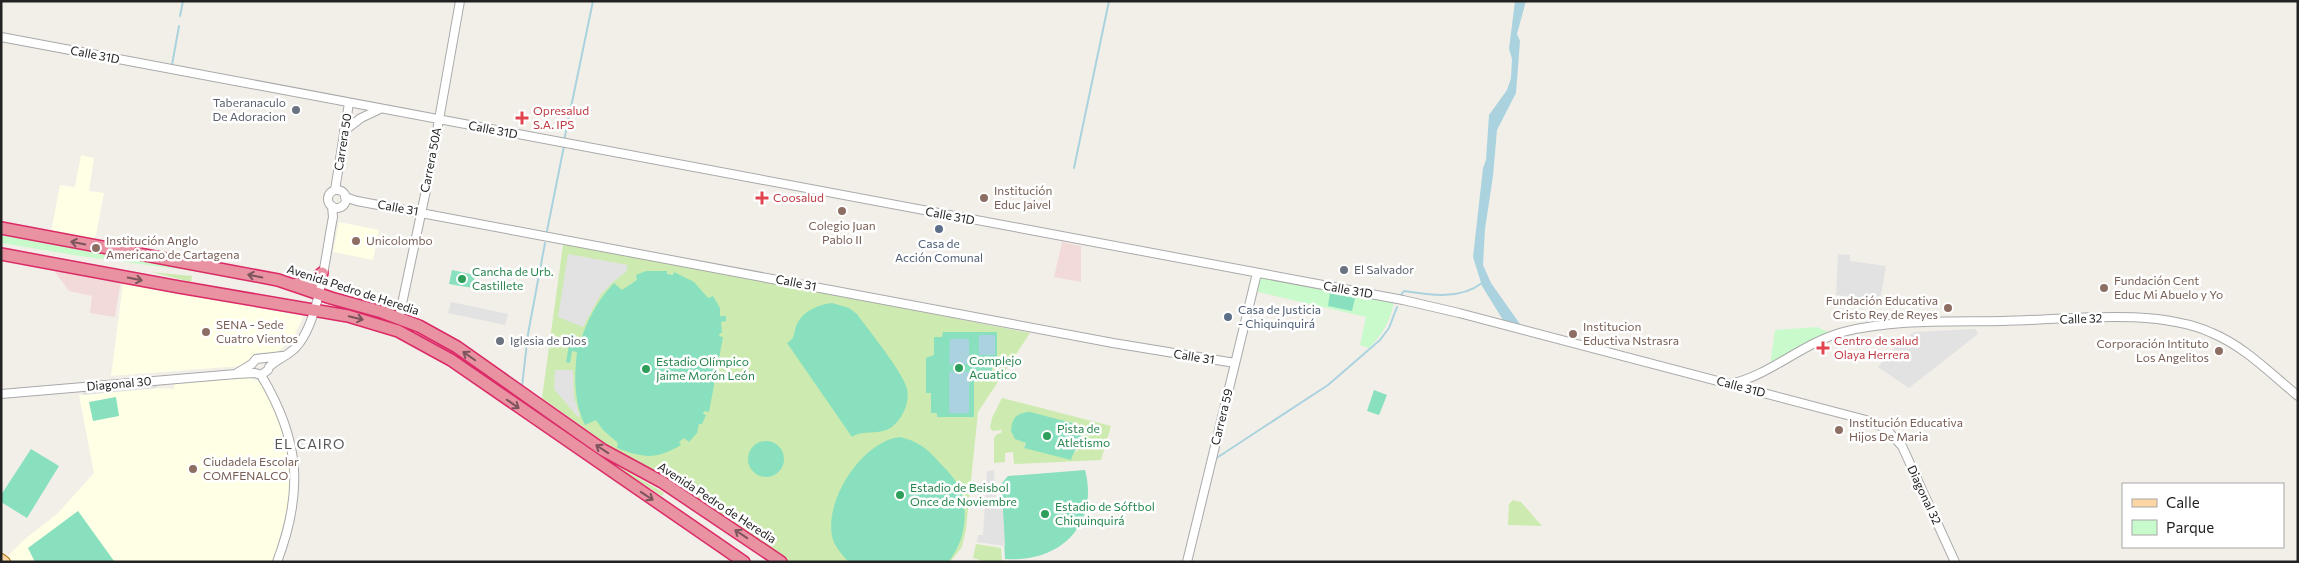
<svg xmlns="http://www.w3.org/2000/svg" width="2299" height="563" font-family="Commissioner,sans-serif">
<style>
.commercial{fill:#f2dad9}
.education{fill:#ffffe5}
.grass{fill:#cdebb0;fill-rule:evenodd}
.park{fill:#c8facc}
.pitch{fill:#88e0be}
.parking{fill:#e2e2e2}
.water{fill:#aad3df}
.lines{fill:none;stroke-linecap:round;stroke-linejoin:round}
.stream{stroke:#aad3df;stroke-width:2}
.minor-casing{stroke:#a9a9a9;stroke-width:10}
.major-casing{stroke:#a06b00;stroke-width:12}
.highway-casing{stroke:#dc2a67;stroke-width:14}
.minor{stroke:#fff;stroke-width:8}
.major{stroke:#fcd6a4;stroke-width:10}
.highway{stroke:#e892a2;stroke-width:11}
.oneway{stroke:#7b545c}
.worship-dot{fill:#6b7280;stroke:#fff;stroke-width:2}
.health-dot{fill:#e0444e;stroke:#fff;stroke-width:2}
.education-dot{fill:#8d6e63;stroke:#fff;stroke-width:2}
.service-dot{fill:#5c6f8a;stroke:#fff;stroke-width:2}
.leisure-dot{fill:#2e9e5b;stroke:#fff;stroke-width:2}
.labels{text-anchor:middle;stroke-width:5;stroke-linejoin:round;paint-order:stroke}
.street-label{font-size:12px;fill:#222;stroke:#fff}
.worship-label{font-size:12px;fill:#5b616d;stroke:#fff;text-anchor:start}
.health-label{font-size:12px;fill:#be3a42;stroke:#fff;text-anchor:start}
.education-label{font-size:12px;fill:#785e54;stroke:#fff;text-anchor:start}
.service-label{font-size:12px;fill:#4e5e75;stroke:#fff}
.leisure-label{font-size:12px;fill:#27864d;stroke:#fff;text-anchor:start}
.neighbourhood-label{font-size:14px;letter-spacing:1px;fill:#555;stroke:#fff}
</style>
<rect width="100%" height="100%" fill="#f2efe9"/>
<path class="commercial" d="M 1062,242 L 1081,246 L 1081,282 L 1054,277 Z
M 51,267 L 121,279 L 115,317 L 90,313 L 92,296 L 69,291 Z"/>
<path class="education" d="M 81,155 L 94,158 L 89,191 L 104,193 L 95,240 L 51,232 L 60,185 L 75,187 Z
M 339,222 L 379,230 L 373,260 L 333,252 Z
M 123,284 L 304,316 L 292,340 L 281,349 L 277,352 L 256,353 L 241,366 L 111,376 Z
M 247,377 L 260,382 L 274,407 L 285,431 L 292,465 L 290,498 L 273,562 L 13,562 L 7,557 L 25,539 L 57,514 L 94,473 L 79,395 L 157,388 L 174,389 L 174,384 Z"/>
<path class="grass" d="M 565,242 L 1030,333 L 978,412 L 966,529 L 962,547 L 950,562 L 790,562 L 672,479 L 615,450 L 542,398 L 563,245 Z
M 151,272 L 192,276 L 191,282 Z
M 1002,398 L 1111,426 L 1101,460 L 1014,464 L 1013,452 L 1005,453 L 1005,462 L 994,463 L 994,438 L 997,434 L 1001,433 L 1002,430 L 993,431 L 990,428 L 992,418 ZM 1026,443 L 1078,450 L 1073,453 L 1024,447 Z
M 591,450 L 664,493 L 662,496 Z
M 1513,500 L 1521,502 L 1542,526 L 1508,525 L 1509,504 Z
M 976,544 L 1001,548 L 1002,561 L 987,562 L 973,558 Z"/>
<path class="park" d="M 1,231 L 281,284 L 280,287 L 186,270 L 86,257 L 1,243 Z
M 1258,276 L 1394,302 C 1390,321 1383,334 1369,348 L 1360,345 L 1366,317 L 1254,291 Z
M 1817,327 L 1830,333 L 1770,365 L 1775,330 Z"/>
<path class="pitch" d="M 452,270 L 475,275 L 473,288 L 449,284 Z
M 646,271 L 667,271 L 667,274 L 673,275 L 674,272 L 694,282 L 708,298 L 713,296 L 720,308 L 720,316 L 726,316 L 726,321 L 721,322 L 722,333 L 720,333 L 719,336 L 723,337 L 709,412 L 704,411 L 703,414 L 706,415 L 702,424 L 699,424 L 697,433 L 689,442 L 684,438 L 679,442 L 681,445 C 655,460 644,458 617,448 L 618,443 L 603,430 L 596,420 L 585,425 C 574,403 574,376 577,352 L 572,351 L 570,363 L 566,362 L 571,334 L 575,334 L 574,344 L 579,345 C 587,321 596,302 614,283 L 622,290 L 637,280 L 636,275 Z
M 1330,293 L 1355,298 L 1352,311 L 1328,306 Z
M 832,303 L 849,308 L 857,314 C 869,331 903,372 907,389 C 910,402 903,418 892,427 C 879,436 863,429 852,437 L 787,343 C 794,338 793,338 795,330 C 799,313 816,305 832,303 Z
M 943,332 L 997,332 L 997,360 L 992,360 L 992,377 L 974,377 L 974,417 L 937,417 L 937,413 L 931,413 L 931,393 L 926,393 L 926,358 L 934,355 L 934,337 L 942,337 Z
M 1374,390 L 1387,395 L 1379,415 L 1367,411 Z
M 116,397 L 119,416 L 93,421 L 89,402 Z
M 1030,412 L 1076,424 C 1088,440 1075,446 1071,460 L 1024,448 L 1026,443 L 1015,439 L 1011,431 C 1012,418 1016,413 1030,412 Z
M 900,437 C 917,441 927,448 938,461 C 947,470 957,480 961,492 C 969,515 964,544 948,562 L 849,562 C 843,556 836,548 833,540 C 822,502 862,441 900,437 Z
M748 459a18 18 0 1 1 36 0a18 18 0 1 1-36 0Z
M 31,449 L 59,466 L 27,518 L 1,502 L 1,495 Z
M 1085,470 C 1099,522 1063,563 1005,559 L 1001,484 L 1008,476 Z
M 78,511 L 114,561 L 35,562 L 28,548 Z"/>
<path class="parking" d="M 568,254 L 628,265 L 626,272 L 613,282 L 601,294 L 583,327 L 558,317 Z
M 1838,254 L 1850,255 L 1850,261 L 1886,266 L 1880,300 L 1836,295 Z
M 451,302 L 508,314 L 505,325 L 448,313 Z
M 1976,329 L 1978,334 L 1909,388 L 1878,367 L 1892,350 L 1914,332 Z
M 555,370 L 573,370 L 574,397 L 580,417 L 578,417 L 554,389 Z
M 157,383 L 157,388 L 83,395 L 83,390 Z
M 994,470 L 996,499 L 1003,509 L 1005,546 L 977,542 L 978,535 L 983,535 L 987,471 Z"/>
<path class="water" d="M 1515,1 L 1526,1 L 1517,34 L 1520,41 L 1516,93 L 1497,130 L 1493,176 L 1485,229 L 1483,265 L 1491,283 L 1520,324 L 1503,320 L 1482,286 L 1473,257 L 1483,168 L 1486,160 L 1489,115 L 1507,90 L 1511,78 L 1512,59 L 1509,49 Z
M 979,335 L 995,335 L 995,355 L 979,355 Z
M 950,339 L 969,339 L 969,364 L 949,364 Z
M 949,372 L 969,372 L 969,413 L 949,413 Z"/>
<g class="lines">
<path class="stream" d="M 180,16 L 183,1
M 172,65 L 179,26
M 564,141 L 593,1
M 1074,168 L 1109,1
M 547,231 L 564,146
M 1400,296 L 1404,291 C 1430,295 1460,300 1482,283
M 522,386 L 528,334 L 545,243
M 1215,459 L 1328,385 L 1380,340 L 1389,328 L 1397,307"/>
<defs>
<path id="minor" d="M 1,37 L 1403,300 L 1459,313 L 1866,420 L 1885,428 L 1902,446 L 1955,562
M 344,131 L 361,118 L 380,109
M 335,190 L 349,103
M328 199a9 9 0 1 1 18 0a9 9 0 1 1-18 0Z
M 345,197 L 357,201 L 1113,343 L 1235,363
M 399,318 L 429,176 L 460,1
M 269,367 C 277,359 290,355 297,346 C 320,320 326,251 333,217 L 332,206
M 237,373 L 252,364 L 256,359 L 282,356
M 261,375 C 300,440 304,491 277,562
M 1730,384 C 1771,375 1802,343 1843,332 C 1894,319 1950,322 2002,321 C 2065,320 2155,307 2212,333 C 2244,346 2271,374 2298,396
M 1,394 L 236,374 L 255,373 L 261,375 L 268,370
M 1187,562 L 1257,273"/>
<path id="major" d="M 1,559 L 5,562"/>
<path id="highway" d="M 1,228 L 278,280 L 331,298 L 382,312 L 419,326 L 457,347 L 603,450 L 662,482 L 781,562
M 1,254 L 179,287 L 348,316 L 398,331 L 451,360 L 744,562
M 296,284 L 311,284 L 322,273"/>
</defs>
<use href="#minor" class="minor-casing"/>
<use href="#major" class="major-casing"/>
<use href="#highway" class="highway-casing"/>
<use href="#minor" class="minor"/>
<use href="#major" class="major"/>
<use href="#highway" class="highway"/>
</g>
<defs><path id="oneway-shaft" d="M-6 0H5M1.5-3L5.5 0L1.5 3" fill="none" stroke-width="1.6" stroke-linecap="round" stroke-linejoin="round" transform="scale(1.25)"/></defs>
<g class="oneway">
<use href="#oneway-shaft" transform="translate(78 243) rotate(-169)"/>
<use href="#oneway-shaft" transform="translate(255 276) rotate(-169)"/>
<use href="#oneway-shaft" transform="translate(135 279) rotate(12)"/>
<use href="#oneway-shaft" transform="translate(356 318) rotate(13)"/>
<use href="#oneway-shaft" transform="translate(469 356) rotate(-145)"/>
<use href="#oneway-shaft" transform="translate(513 404) rotate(35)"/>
<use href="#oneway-shaft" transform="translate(602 449) rotate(-146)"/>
<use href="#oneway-shaft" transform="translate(647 496) rotate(34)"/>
<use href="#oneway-shaft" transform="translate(741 534) rotate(-146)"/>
</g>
<g class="worship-dot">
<circle cx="296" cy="110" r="5"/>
<circle cx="1344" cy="270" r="5"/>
<circle cx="500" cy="341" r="5"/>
</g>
<g class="health-dot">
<path d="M519.5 110.5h5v5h5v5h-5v5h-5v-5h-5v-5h5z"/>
<path d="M759.5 190.5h5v5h5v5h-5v5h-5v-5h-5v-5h5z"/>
<path d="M1820.5 340.5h5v5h5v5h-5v5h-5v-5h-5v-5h5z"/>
</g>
<g class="education-dot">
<circle cx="984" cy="198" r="5"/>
<circle cx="842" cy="211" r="5"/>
<circle cx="356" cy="241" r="5"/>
<circle cx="96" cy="248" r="5"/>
<circle cx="2104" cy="288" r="5"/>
<circle cx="1948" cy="308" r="5"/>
<circle cx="206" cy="332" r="5"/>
<circle cx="1573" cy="334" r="5"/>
<circle cx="2219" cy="351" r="5"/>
<circle cx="1839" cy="430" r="5"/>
<circle cx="193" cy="469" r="5"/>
</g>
<g class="service-dot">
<circle cx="939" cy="229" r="5"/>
<circle cx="1228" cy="317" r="5"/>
</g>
<g class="leisure-dot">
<circle cx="462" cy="279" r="5"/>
<circle cx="959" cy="368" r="5"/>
<circle cx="646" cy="369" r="5"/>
<circle cx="1047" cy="436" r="5"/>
<circle cx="900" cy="495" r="5"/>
<circle cx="1045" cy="514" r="5"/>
</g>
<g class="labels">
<g class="street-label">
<text transform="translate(95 55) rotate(11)" y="4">Calle 31D</text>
<text transform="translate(493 130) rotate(11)" y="4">Calle 31D</text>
<text transform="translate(343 142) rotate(-81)" y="4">Carrera 50</text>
<text transform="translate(431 160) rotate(-79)" y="4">Carrera 50A</text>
<text transform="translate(398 208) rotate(10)" y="4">Calle 31</text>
<text transform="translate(950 216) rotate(11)" y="4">Calle 31D</text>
<text transform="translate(796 283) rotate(11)" y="4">Calle 31</text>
<text transform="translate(353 290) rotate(18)" y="4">Avenida Pedro de Heredia</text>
<text transform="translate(1348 290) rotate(10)" y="4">Calle 31D</text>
<text transform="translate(2081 319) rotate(-2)" y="4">Calle 32</text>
<text transform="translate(1194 357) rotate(9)" y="4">Calle 31</text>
<text transform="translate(119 384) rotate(-5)" y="4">Diagonal 30</text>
<text transform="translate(1741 387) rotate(15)" y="4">Calle 31D</text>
<text transform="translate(1222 417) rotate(-76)" y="4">Carrera 59</text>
<text transform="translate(1924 495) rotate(65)" y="4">Diagonal 32</text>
<text transform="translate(717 503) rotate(33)" y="4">Avenida Pedro de Heredia</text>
</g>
<g class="worship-label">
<text x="286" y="107" text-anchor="end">Taberanaculo<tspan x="286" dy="14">De Adoracion</tspan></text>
<text x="1354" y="274">El Salvador</text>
<text x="510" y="345">Iglesia de Dios</text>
</g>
<g class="health-label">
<text x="533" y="115">Opresalud<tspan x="533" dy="14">S.A. IPS</tspan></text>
<text x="773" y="202">Coosalud</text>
<text x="1834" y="345">Centro de salud<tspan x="1834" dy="14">Olaya Herrera</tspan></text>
</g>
<g class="education-label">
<text x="994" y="195">Institución<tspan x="994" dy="14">Educ Jaivel</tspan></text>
<text x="842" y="230" text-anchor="middle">Colegio Juan<tspan x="842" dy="14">Pablo II</tspan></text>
<text x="106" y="245">Institución Anglo<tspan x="106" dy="14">Americano de Cartagena</tspan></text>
<text x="366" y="245">Unicolombo</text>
<text x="2114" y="285">Fundación Cent<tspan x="2114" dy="14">Educ Mi Abuelo y Yo</tspan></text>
<text x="1938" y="305" text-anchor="end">Fundación Educativa<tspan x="1938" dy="14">Cristo Rey de Reyes</tspan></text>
<text x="216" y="329">SENA - Sede<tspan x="216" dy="14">Cuatro Vientos</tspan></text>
<text x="1583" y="331">Institucion<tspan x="1583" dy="14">Eductiva Nstrasra</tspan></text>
<text x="2209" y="348" text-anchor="end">Corporación Intituto<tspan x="2209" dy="14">Los Angelitos</tspan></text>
<text x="1849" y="427">Institución Educativa<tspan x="1849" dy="14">Hijos De Maria</tspan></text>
<text x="203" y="466">Ciudadela Escolar<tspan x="203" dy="14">COMFENALCO</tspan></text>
</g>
<g class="service-label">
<text x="939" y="248">Casa de<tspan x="939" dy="14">Acción Comunal</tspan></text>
<text x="1238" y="314" text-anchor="start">Casa de Justicia<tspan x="1238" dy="14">- Chiquinquirá</tspan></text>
</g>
<g class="leisure-label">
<text x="472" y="276">Cancha de Urb.<tspan x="472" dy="14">Castillete</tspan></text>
<text x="969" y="365">Complejo<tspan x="969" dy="14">Acuatico</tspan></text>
<text x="656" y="366">Estadio Olímpico<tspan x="656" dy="14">Jaime Morón León</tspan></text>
<text x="1057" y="433">Pista de<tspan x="1057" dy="14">Atletismo</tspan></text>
<text x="910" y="492">Estadio de Beisbol<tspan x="910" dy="14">Once de Noviembre</tspan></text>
<text x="1055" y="511">Estadio de Sóftbol<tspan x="1055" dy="14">Chiquinquirá</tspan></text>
</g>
<g class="neighbourhood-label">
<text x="310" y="449">EL CAIRO</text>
</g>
</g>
<rect width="2299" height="563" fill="none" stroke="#222222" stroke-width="5"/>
<rect x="2122" y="483" width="162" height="65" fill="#ffffff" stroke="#a7a7a7"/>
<rect x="2132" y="499" width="25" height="8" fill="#fcd6a4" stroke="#a7a7a7"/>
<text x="2166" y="508" font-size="15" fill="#222222">Calle</text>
<rect x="2132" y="520" width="25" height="15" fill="#c8facc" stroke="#a7a7a7"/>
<text x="2166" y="533" font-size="15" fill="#222222">Parque</text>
</svg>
